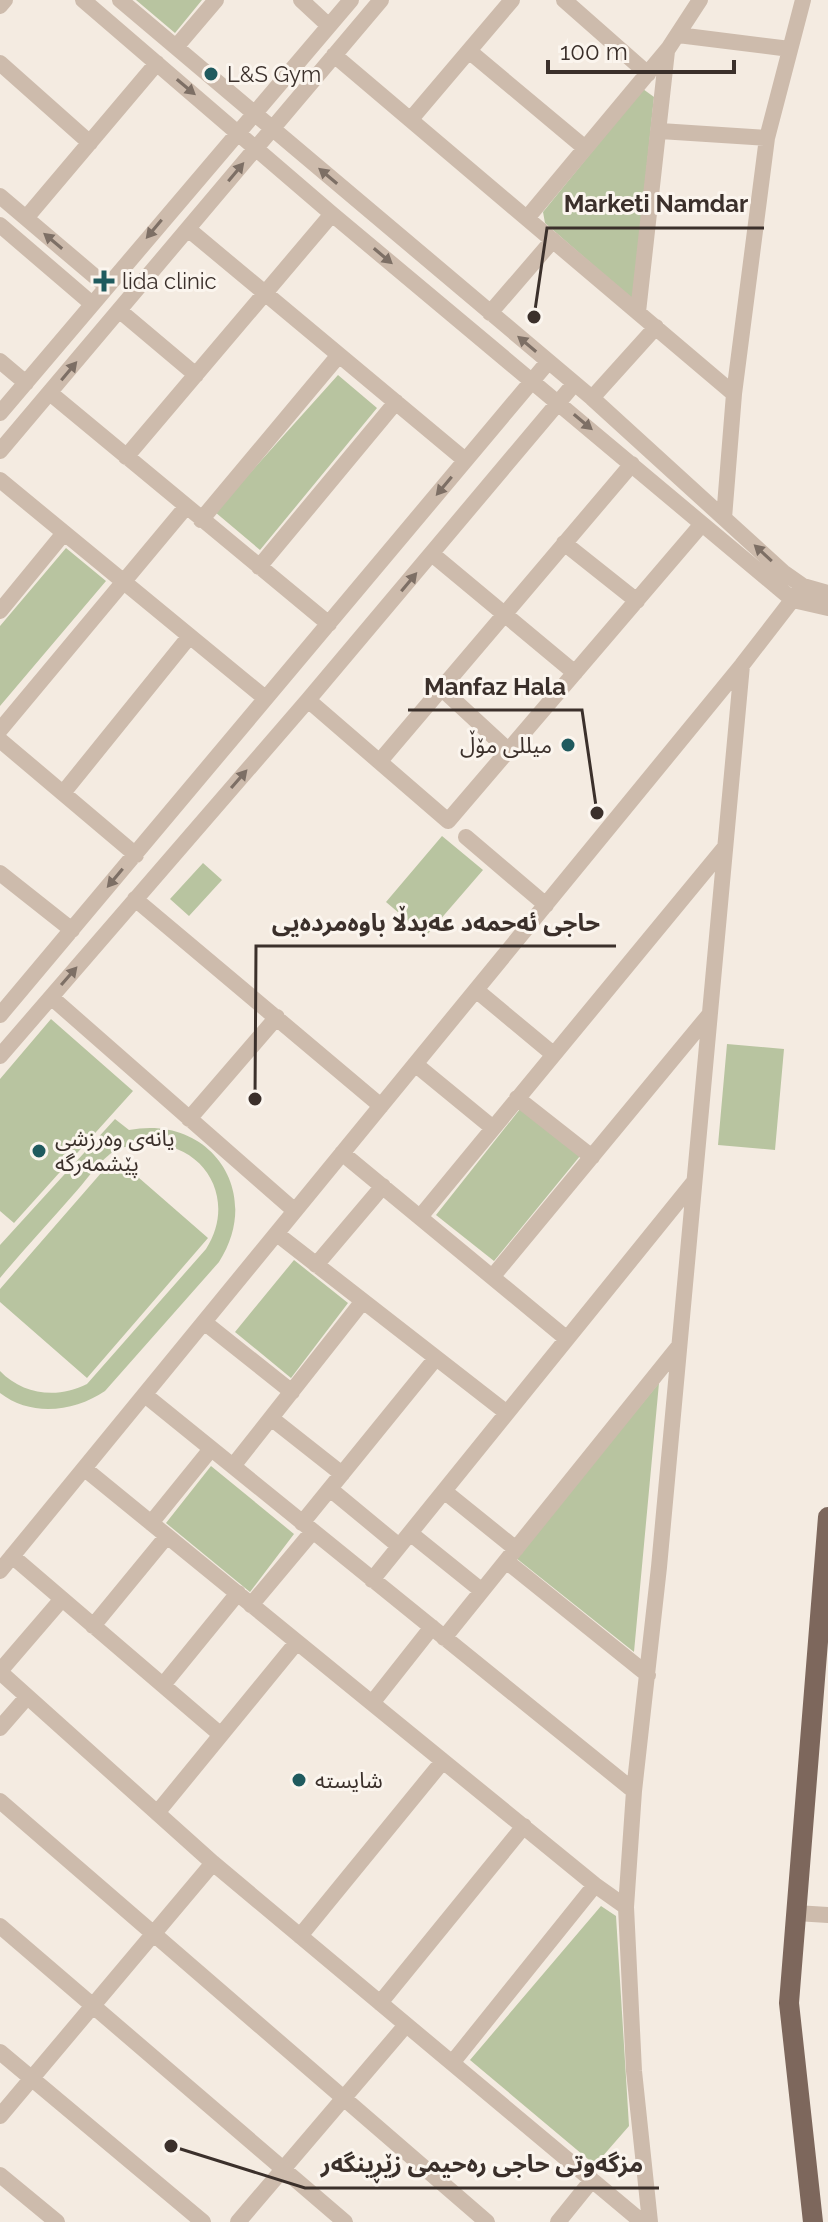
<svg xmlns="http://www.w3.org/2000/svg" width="828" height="2222" font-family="Raleway,'Noto Sans Arabic',sans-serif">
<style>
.green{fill:#b8c4a0}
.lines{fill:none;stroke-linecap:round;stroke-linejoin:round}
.minor{stroke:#cdbbac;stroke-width:16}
.major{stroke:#7d675c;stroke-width:20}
.oneway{fill:#7d6f65}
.poi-dot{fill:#1f5a5e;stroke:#fbf5ee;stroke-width:3}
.labels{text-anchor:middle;stroke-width:6;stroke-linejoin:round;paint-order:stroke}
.poi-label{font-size:22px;fill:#3b302b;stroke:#fbf5ee;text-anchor:start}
.leader{fill:none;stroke:#3b302b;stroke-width:3}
.callout-dot{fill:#3b302b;stroke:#fbf5ee;stroke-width:3}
.callout-label{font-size:24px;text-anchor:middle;font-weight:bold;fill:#3b302b;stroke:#fbf5ee;stroke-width:6;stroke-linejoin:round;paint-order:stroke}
</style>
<rect width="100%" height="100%" fill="#f4ebe1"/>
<path class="green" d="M 136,0 L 202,0 L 175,33 Z
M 643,89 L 654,97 L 633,300 L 545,223 L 543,212 Z
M 338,375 L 377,408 L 260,550 L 215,512 Z
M 66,548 L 106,581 L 0,706 L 0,626 Z
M 442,836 L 483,870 L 426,936 L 386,902 Z
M 203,863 L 222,880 L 189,916 L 170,899 Z
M 51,1019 L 133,1091 L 14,1223 L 0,1211 L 0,1079 Z
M 727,1044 L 784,1049 L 775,1150 L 718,1145 Z
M 520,1109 L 580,1156 L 494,1261 L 436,1215 Z
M 115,1119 L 129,1130 C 210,1114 264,1192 219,1262 L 105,1391 C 74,1412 31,1417 0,1393 L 0,1371 C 23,1395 58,1399 87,1384 L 206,1249 C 238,1199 204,1141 145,1144 C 134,1144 119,1147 110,1154 C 96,1165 85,1182 73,1195 C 49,1223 23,1250 0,1278 L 0,1245 Z
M 115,1157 L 208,1238 L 87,1378 L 0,1302 L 0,1289 Z
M 294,1260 L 348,1303 L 291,1378 L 235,1332 Z
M 659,1383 L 634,1652 L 516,1558 Z
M 211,1466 L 294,1534 L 250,1592 L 166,1523 Z
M 601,1906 L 616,1916 L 629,2126 L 595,2165 L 470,2060 Z"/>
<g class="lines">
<path class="minor" d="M 83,0 L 332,214 L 793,600 L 828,608
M 120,0 L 592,398 L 783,572 L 803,586 L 828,593
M 301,0 L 329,26
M 564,0 L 648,74
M 0,6 L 5,0
M 678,35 L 790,49
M 176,47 L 216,0
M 469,51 L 585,148
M 334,55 L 734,394
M 0,63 L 90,143
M 411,119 L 512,0
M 660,131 L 767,138
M 0,196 L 106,286
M 26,218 L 157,63
M 527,218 L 668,49 L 700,0
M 0,225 L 91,303
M 188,229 L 465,460
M 120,311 L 196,375
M 638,312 L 667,51
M 490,313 L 553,240
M 0,361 L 26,383
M 50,393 L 329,624
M 592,398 L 656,327
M 0,413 L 351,0
M 0,451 L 381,0
M 126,457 L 332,214
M 0,480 L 265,698
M 724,518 L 734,394 L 767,138 L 803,0
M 201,520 L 339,355
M 564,543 L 637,601
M 432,554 L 575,673
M 259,567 L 396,402
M 0,611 L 64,533
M 442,689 L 509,751
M 308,700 L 448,821 L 702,524
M 0,730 L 186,507
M 0,740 L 136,855
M 380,761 L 632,464
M 63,793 L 189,637
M 466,837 L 546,905
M 0,873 L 72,930
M 135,899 L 381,1106
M 476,990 L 553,1054
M 51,997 L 295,1211
M 0,1015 L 548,362
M 0,1056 L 308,700 L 574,384
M 415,1064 L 493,1128
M 517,1098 L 592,1157
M 189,1119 L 277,1017
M 342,1153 L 567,1339
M 420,1217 L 725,847
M 277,1234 L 507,1413
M 316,1265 L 383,1186
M 493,1276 L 709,1015
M 204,1322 L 292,1392
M 145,1395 L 634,1791
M 271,1418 L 342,1474
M 233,1466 L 363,1301
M 85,1469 L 595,1885 L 626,1907
M 330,1489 L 399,1546
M 444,1491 L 516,1549
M 151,1523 L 211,1449
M 302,1523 L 436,1358
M 410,1533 L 482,1591
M 12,1556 L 221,1735
M 506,1561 L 648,1675
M 0,1571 L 742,665 L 803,586
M 372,1580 L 693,1183
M 251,1605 L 313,1531
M 93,1626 L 167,1536
M 444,1638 L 679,1346
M 0,1671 L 62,1599
M 0,1672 L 213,1863 L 642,2222
M 163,1685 L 238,1593
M 372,1703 L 432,1627
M 0,1728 L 27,1697
M 0,1801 L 487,2222
M 157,1813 L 297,1642
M 796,1913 L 828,1915
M 0,1926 L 345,2222
M 300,1936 L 443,1761
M 380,2003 L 524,1826
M 0,2052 L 203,2222
M 452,2063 L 595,1885
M 0,2116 L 213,1863
M 0,2175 L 57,2222
M 238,2222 L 406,2025
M 558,2222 L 592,2180
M 650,2222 L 634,2071 L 626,1907 L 634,1791 L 659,1567 L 742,665"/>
<path class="major" d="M 813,2222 L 789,2003 L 828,1517"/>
</g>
<defs><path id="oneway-solid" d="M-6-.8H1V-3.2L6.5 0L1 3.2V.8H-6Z" transform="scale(2)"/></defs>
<g class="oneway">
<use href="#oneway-solid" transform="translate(186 87) rotate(40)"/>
<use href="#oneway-solid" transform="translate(236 172) rotate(-50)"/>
<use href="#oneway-solid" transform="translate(328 176) rotate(-140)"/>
<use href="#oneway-solid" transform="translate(154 229) rotate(130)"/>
<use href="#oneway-solid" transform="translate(53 241) rotate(-140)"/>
<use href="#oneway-solid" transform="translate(383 256) rotate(40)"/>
<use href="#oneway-solid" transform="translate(527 344) rotate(-140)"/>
<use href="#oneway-solid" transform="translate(69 371) rotate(-50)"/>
<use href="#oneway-solid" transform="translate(583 422) rotate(40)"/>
<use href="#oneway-solid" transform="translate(444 486) rotate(130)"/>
<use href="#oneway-solid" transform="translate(763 553) rotate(-137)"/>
<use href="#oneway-solid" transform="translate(409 582) rotate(-50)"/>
<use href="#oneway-solid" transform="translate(239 779) rotate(-49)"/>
<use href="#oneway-solid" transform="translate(115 878) rotate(130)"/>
<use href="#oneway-solid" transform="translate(69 976) rotate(-49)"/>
</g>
<g class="poi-dot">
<circle cx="211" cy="74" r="8"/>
<path d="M100 269h8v8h8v8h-8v8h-8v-8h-8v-8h8z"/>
<circle cx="568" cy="745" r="8"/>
<circle cx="39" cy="1151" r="8"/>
<circle cx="299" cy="1780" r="8"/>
</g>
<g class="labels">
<g class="poi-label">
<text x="227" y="82">L&amp;S Gym</text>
<text x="122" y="289">lida clinic</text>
<text x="552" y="753" text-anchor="end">میللی مۆڵ</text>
<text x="55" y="1146">یانەی وەرزشی<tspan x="55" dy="25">پێشمەرگە</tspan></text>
<text x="315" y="1788">شایستە</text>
</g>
</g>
<path class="leader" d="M534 317L547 228H764M597 813L582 710H408M255 1099L256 946H616M171 2146L305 2188H659"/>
<g class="callout-dot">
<circle cx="534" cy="317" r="8"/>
<circle cx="597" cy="813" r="8"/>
<circle cx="255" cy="1099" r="8"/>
<circle cx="171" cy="2146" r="8"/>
</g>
<g class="callout-label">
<text x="656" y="212">Marketi Namdar</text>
<text x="495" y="695">Manfaz Hala</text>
<text x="436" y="931">حاجی ئەحمەد عەبدڵا باوەمردەیی</text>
<text x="482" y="2172">مزگەوتی حاجی رەحیمی زێڕینگەر</text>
</g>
<path d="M548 60v12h186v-12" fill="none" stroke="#3b302b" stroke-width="4"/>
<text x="560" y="60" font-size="24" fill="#3b302b" stroke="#fbf5ee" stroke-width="6" paint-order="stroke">100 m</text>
</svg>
